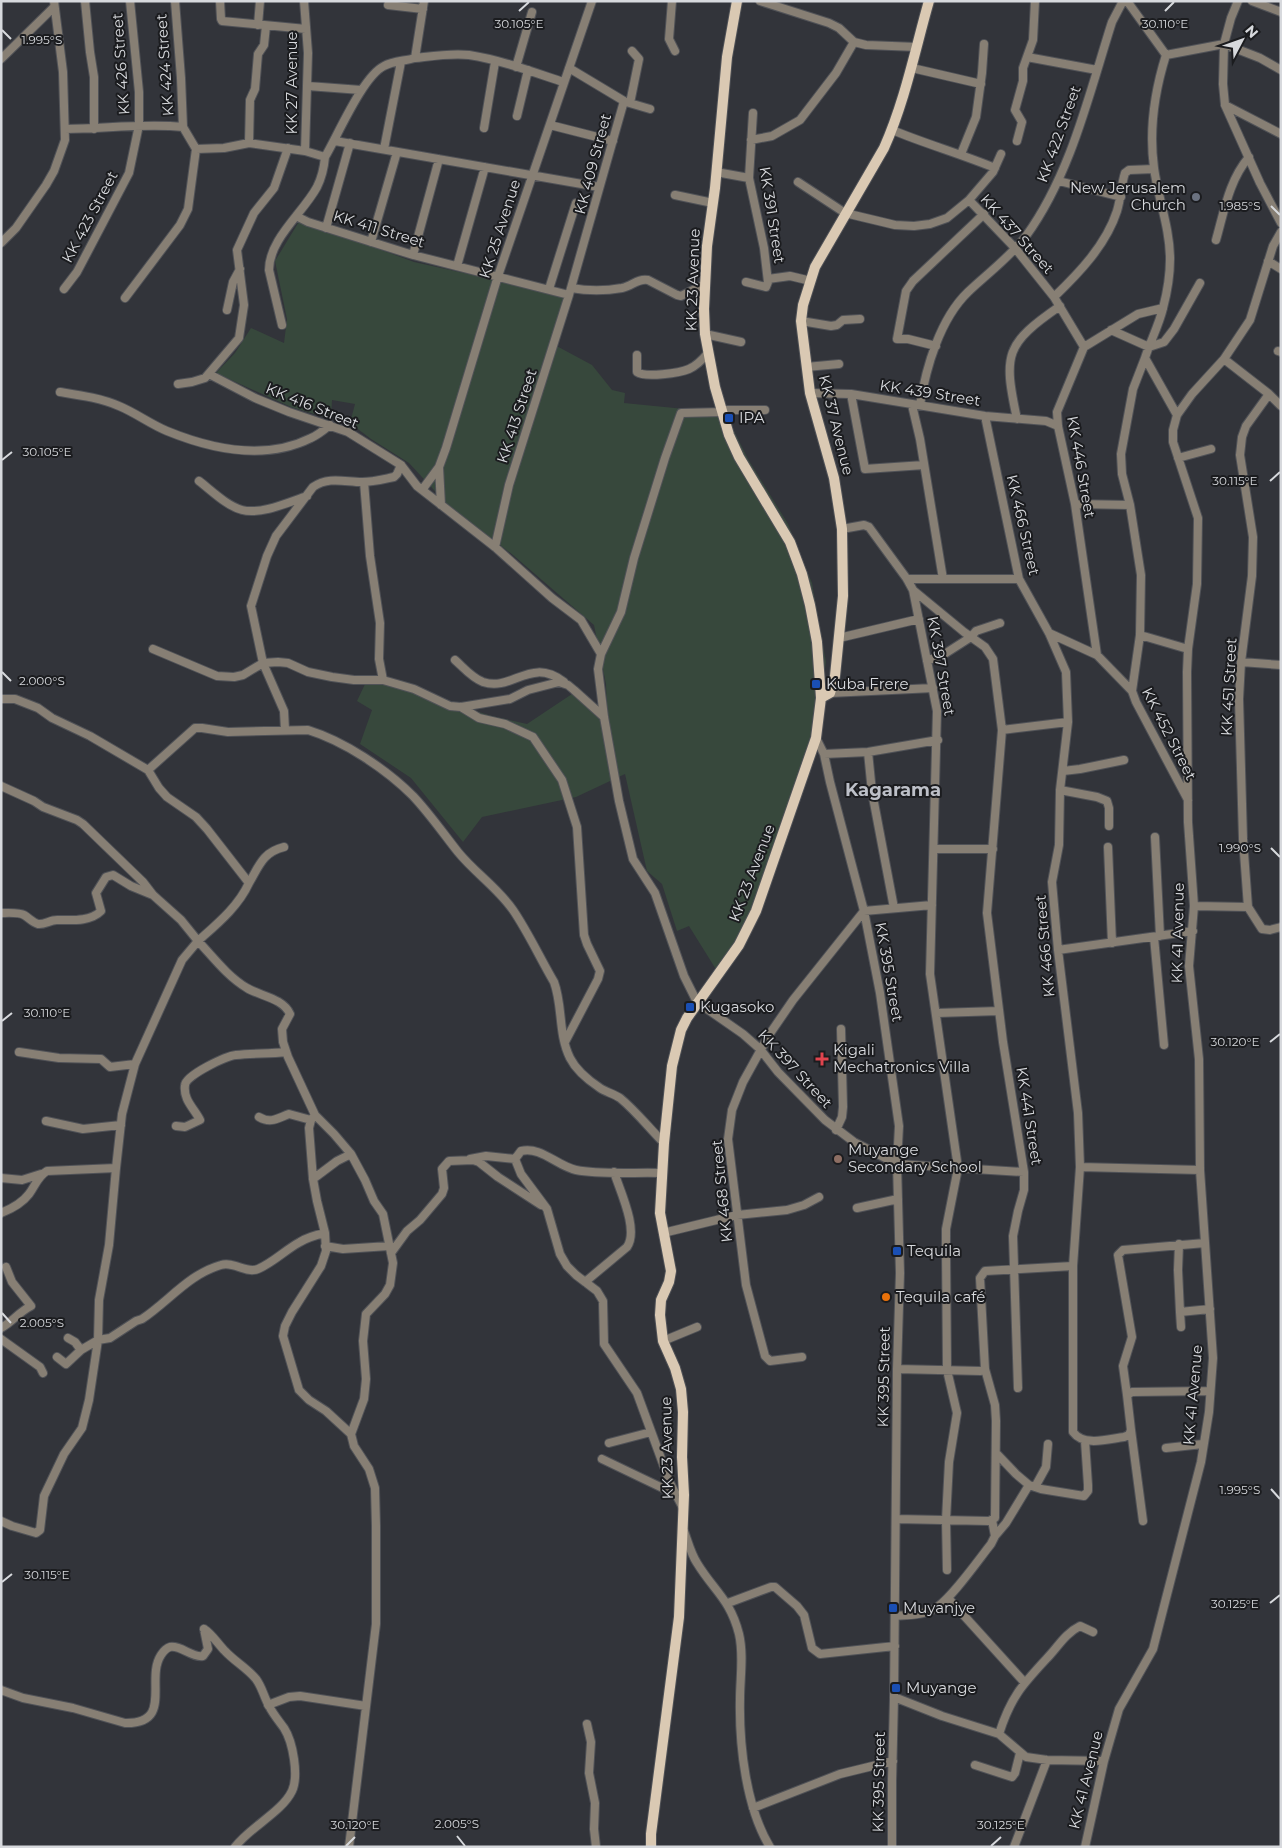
<svg xmlns="http://www.w3.org/2000/svg" width="1282" height="1848" font-family="Montserrat,sans-serif">
<style>
.green{fill:#37483c}
.lines{fill:none;stroke-linecap:round;stroke-linejoin:round}
.minor-casing{stroke:#505257;stroke-width:10}
.major-casing{stroke:#505257;stroke-width:12}
.minor{stroke:#877f74;stroke-width:8}
.major{stroke:#dac9b3;stroke-width:10}
.ticks{fill:none;stroke:#d7d9dd;stroke-width:2}
.worship-dot{fill:#6b7280;stroke:#1b1c1f;stroke-width:2}
.transit-dot{fill:#1a4fb4;stroke:#1b1c1f;stroke-width:2}
.health-dot{fill:#e0444e;stroke:#1b1c1f;stroke-width:2}
.education-dot{fill:#8d6e63;stroke:#1b1c1f;stroke-width:2}
.food-dot{fill:#e8710a;stroke:#1b1c1f;stroke-width:2}
.labels{text-anchor:middle;stroke-width:4;stroke-linejoin:round;paint-order:stroke}
.street-label{font-size:15px;fill:#d7d9dd;stroke:#1b1c1f}
.poi-label{font-size:15px;fill:#d7d9dd;stroke:#1b1c1f;text-anchor:start}
.quarter-label{font-size:18px;font-weight:bold;fill:#bdc0c8;stroke:#1b1c1f}
.ticks-label{font-size:12px;text-anchor:middle;fill:#d7d9dd;stroke:#1b1c1f;stroke-width:4;stroke-linejoin:round;paint-order:stroke}
</style>
<rect width="100%" height="100%" fill="#32343a"/>
<path class="green" d="M 300,220 L 414,262 L 513,284 L 566,298 L 551,343 L 592,365 L 612,390 L 625,393 L 624,403 L 725,413 L 748,459 L 788,524 L 812,583 L 826,662 L 815,736 L 748,924 L 717,971 L 689,926 L 677,931 L 662,884 L 647,871 L 625,774 L 576,797 L 482,817 L 463,842 L 411,778 L 360,744 L 372,710 L 357,701 L 366,682 L 385,683 L 492,716 L 527,724 L 572,694 L 607,712 L 606,684 L 594,625 L 513,555 L 446,503 L 409,463 L 371,439 L 350,423 L 355,404 L 332,400 L 331,419 L 291,407 L 216,373 L 235,353 L 251,328 L 284,343 L 287,319 L 275,261 Z"/>
<g class="lines">
<defs>
<path id="minor" d="M 85,1 L 90,52 L 94,77 L 94,129
M 175,1 L 181,78 L 183,127
M 220,1 L 221,19 L 222,21 L 306,29
M 672,1 L 669,39 L 675,51
M 760,1 L 829,23 L 839,28 L 854,42
M 1238,1 L 1231,18 L 1224,44 L 1223,84 L 1225,105 L 1260,183 L 1281,223
M 1252,1 L 1281,12
M 388,5 L 423,9
M 258,25 L 260,1
M 1166,55 L 1224,44 L 1260,58 L 1281,70
M 1027,57 L 1097,70
M 415,58 C 433,56 451,53 469,55 C 501,60 533,72 563,82
M 1,59 L 54,7
M 516,67 L 532,12
M 912,68 L 981,84
M 308,86 L 361,90
M 626,102 L 650,109
M 630,103 L 639,59 L 632,51
M 1225,105 L 1281,134
M 517,116 L 528,70
M 550,125 L 613,141
M 484,128 L 495,62
M 65,129 C 104,129 143,123 183,127 L 196,149 L 224,148 L 249,143 L 305,151 L 308,53 L 304,1
M 892,130 C 926,144 961,154 995,168
M 751,140 L 772,136 L 800,120 L 836,73 L 854,42 L 866,45 L 917,47
M 335,141 L 599,187
M 1017,141 L 1022,122 L 1015,110 L 1023,81 L 1023,68 L 1033,40 L 1035,1
M 249,143 L 250,100 L 255,89 L 258,54 L 264,45 L 266,26
M 384,149 L 401,62
M 305,151 L 325,157 C 338,135 363,76 384,66 C 393,61 405,61 415,58 L 424,1
M 961,154 L 976,117 L 982,73 L 984,44
M 716,172 L 749,178
M 1059,181 L 1121,197
M 798,182 L 845,213 L 895,225 L 914,226 L 930,224 L 947,218 L 969,200 L 1015,248 L 1054,297 L 1084,347
M 675,195 L 713,203
M 969,200 L 993,172 L 1001,154
M 296,216 L 308,222 L 413,255 L 569,295
M 326,228 L 350,143
M 1216,240 C 1224,212 1229,180 1249,157
M 371,242 L 397,152
M 1,243 L 16,228 L 46,185 L 54,171 L 65,140 L 63,72 L 54,1
M 413,255 L 439,159
M 1268,261 L 1281,269
M 457,266 L 485,167
M 768,279 L 790,276 L 811,281
M 746,282 L 766,287 L 768,282 L 764,248 L 749,178 L 753,113
M 571,288 C 588,291 605,291 622,288 C 632,286 638,278 648,280 L 677,295 L 681,296 L 705,284
M 64,289 L 77,272 L 129,173 L 139,125 L 139,92 L 130,1
M 549,289 L 576,203
M 1054,297 C 1079,273 1106,245 1117,211 C 1121,198 1121,185 1125,173 L 1129,170 L 1154,169
M 125,298 L 180,225 L 188,209 L 196,149
M 227,310 L 233,282 L 240,269
M 801,321 L 831,326 L 837,325 L 843,320 L 860,319
M 282,325 L 269,270 C 269,239 303,213 317,187 C 322,177 324,168 325,157
M 1111,330 L 1149,347 L 1164,342 L 1174,329 L 1200,283
M 705,334 L 741,342
M 936,346 L 908,339 L 897,339 L 906,291 L 913,281 L 984,214
M 1278,351 L 1281,352
M 637,355 L 637,372 C 645,378 680,373 689,369 C 696,366 703,359 708,353
M 1224,359 L 1269,394 L 1281,406
M 806,367 L 839,364
M 209,374 L 255,398 L 289,412 L 348,432 L 401,465 L 417,486 L 495,547 L 552,598 L 581,620 L 601,654
M 178,384 L 192,382 L 205,378 L 239,338 L 244,305 L 237,250 L 254,213 L 274,188 L 288,148
M 60,392 C 79,395 101,398 119,406 C 136,413 150,424 167,431 C 211,449 265,461 311,438 C 318,435 324,430 330,425
M 810,393 L 851,394 L 985,416 L 1046,421 L 1058,426
M 851,394 L 865,469 L 924,465
M 912,405 L 920,439 L 943,579
M 920,405 C 926,367 940,319 968,292 C 987,274 1010,257 1026,236 C 1071,174 1089,94 1112,22 L 1123,1
M 722,410 L 765,410
M 723,412 L 681,413 L 665,458 L 634,558 L 621,612 L 601,654 L 598,669 L 604,717 L 619,801 L 633,859 L 655,893 L 684,976 L 697,1002 L 743,1034 L 760,1049 L 778,1072 L 825,1120 L 854,1142 L 897,1164 L 958,1168 L 930,974 L 937,711 L 913,590
M 1177,415 L 1192,394 L 1224,359 L 1250,320 L 1273,246 L 1281,232
M 1017,419 C 1003,354 1005,344 1060,306
M 1178,458 L 1211,449
M 439,467 L 441,505
M 199,481 C 212,491 227,506 242,510 C 261,515 289,502 307,496
M 364,482 L 370,556 L 380,623 L 379,659 L 383,680
M 422,490 L 439,467 L 446,448 L 498,276 L 592,1
M 1075,504 L 1130,505
M 842,529 L 864,525 L 869,527 L 907,579 L 913,590 L 964,632 L 985,647 L 993,659 L 1002,730 L 987,913 L 1003,1042 L 1024,1172 L 1024,1190 L 1018,1211 L 1013,1236 L 1018,1388
M 495,547 L 509,485 L 569,295 L 624,101 L 569,68
M 907,579 L 1019,579
M 1049,633 L 1097,655 L 1132,691 L 1136,702 L 1188,800
M 1140,635 L 1188,649
M 839,638 L 919,619
M 153,649 L 217,676 L 234,677 L 243,675 L 263,663 L 278,662 L 288,663 L 308,672 L 332,677 L 354,680 L 383,680 L 414,689 L 450,706 L 461,707 L 510,699 L 528,690 L 559,682 L 568,685 L 574,690 L 604,717
M 1097,655 L 1075,504 L 1058,426 L 1057,412 L 1084,347 L 1138,314 L 1163,308
M 455,660 C 464,668 472,678 483,682 C 513,692 530,656 564,682
M 927,661 L 946,653 L 971,637 L 976,631 L 1000,623
M 1241,662 L 1281,665
M 1132,691 L 1140,635 L 1141,575 L 1130,505 L 1122,474 L 1121,454 L 1133,389 L 1145,358
M 830,693 L 933,688
M 1,699 L 15,699 L 38,708 L 52,718 L 90,736 L 148,770 L 159,788 L 167,797 L 196,817 L 207,829 L 249,883 C 238,907 217,924 198,941 C 213,957 228,977 247,988 C 260,996 283,998 290,1014 L 282,1029 L 283,1042 L 288,1057 L 315,1115 L 334,1134 L 351,1154 L 365,1180 L 374,1201 L 383,1214 L 393,1263 L 390,1285 L 385,1294 L 366,1314 L 363,1341 L 366,1379 L 364,1399 L 351,1434 L 354,1446 L 369,1469 L 375,1488 L 376,1526 L 376,1624 L 349,1847
M 461,707 L 479,718 L 505,724 L 533,737 L 562,780 L 577,827 L 584,935 L 587,944 L 600,971 L 598,979 L 565,1042
M 285,730 L 284,711 L 263,663 L 251,606 L 267,556 L 276,536 L 313,487 C 329,476 345,482 362,482 C 373,482 384,479 394,477 L 397,474 L 401,465
M 1002,730 L 1068,722
M 816,738 L 824,754 L 830,782 L 864,911 L 880,993 L 899,1126 L 897,1164 L 900,1273 L 897,1369 L 894,1697 L 892,1782 L 892,1847
M 868,752 L 872,792 L 894,908
M 824,754 L 868,752 L 938,740
M 148,770 L 195,728 L 202,728 L 228,732 L 308,730 C 344,741 386,769 413,796 C 429,813 443,833 458,852 C 475,873 497,887 513,910 C 528,932 540,958 554,982 C 563,1006 558,1034 570,1058 C 576,1070 588,1080 600,1088 C 606,1092 614,1094 620,1098 C 636,1111 649,1128 664,1143
M 1063,771 L 1080,769 L 1124,760
M 1,786 L 34,801 L 43,807 L 77,820 L 83,824 L 143,882 L 153,895 L 181,920 L 198,941 L 182,960 L 135,1064 L 122,1114 L 116,1168 L 47,1171 C 38,1176 35,1186 29,1194 C 23,1202 11,1209 1,1213
M 1060,790 L 1097,797 L 1107,801 L 1109,808 L 1109,826
M 1155,837 L 1160,936
M 1108,847 L 1112,943
M 935,849 L 993,849
M 249,883 C 259,866 263,852 284,847
M 1194,906 L 1248,907 L 1243,839 L 1239,699 L 1241,662 L 1252,576 L 1253,537 L 1240,455 L 1242,437 L 1246,426 L 1269,394
M 1248,907 L 1262,929 L 1270,930 L 1281,927
M 1,913 C 7,913 19,912 24,915 C 29,918 32,922 38,924 C 44,925 50,920 57,920 C 71,920 90,922 101,911 L 96,893 L 106,877 L 113,875 L 131,886 L 153,895
M 1154,937 L 1164,1045
M 1058,950 L 1193,931
M 937,1013 L 999,1011
M 19,1052 L 59,1058 L 101,1059 L 110,1067 L 135,1064
M 315,1115 L 311,1120 L 309,1128 L 313,1179 L 317,1201 L 325,1233 L 326,1251 L 321,1266 L 292,1312 L 285,1326 L 283,1336 L 299,1390 L 309,1400 L 326,1411 L 351,1434
M 259,1117 C 271,1124 278,1118 289,1114 L 311,1120
M 46,1121 L 83,1129 L 121,1125
M 176,1126 L 185,1127 L 200,1120 C 194,1108 183,1100 185,1085 C 186,1075 226,1056 236,1055 C 253,1053 269,1054 286,1052
M 836,1130 L 842,1117 L 843,1107 L 841,1029
M 470,1159 L 486,1156 L 515,1159
M 1080,1167 L 1200,1170
M 662,1173 C 636,1172 601,1175 576,1170 C 557,1166 541,1146 521,1151 L 515,1159 L 521,1174 L 547,1209 L 560,1254 L 567,1266 L 576,1275 L 597,1291 L 603,1301 L 604,1344 L 637,1393 L 670,1483 L 683,1508
M 1,1178 L 22,1180 L 41,1174
M 313,1179 L 337,1161 L 351,1154
M 857,1208 L 898,1199
M 663,1233 L 737,1215 L 787,1210 L 804,1205 L 819,1197
M 1179,1244 L 1178,1270 L 1180,1312
M 325,1246 L 343,1249 L 389,1246
M 391,1253 L 407,1231 L 420,1220 L 442,1194 L 444,1188 L 442,1169 L 449,1161 L 473,1160 L 479,1162 L 498,1177 L 541,1205
M 1073,1266 L 1073,1432 C 1084,1447 1108,1439 1124,1437 L 1129,1435 L 1131,1430 L 1127,1395 L 1132,1392 L 1210,1391
M 585,1282 L 627,1247 C 639,1230 620,1191 614,1172
M 1181,1327 L 1180,1312 L 1210,1309
M 1,1328 C 12,1322 19,1312 31,1306 L 12,1282 L 6,1267
M 1,1339 L 40,1367 L 43,1373
M 663,1341 L 697,1327
M 81,1350 L 98,1340 L 110,1338 L 136,1321 L 142,1319 C 169,1301 189,1274 221,1265 C 234,1261 246,1274 258,1269 C 274,1262 285,1250 300,1242 C 308,1237 316,1235 325,1233
M 57,1357 L 66,1364 L 81,1350 L 75,1342 L 68,1338
M 802,1357 L 770,1361 L 765,1356 L 746,1285 L 728,1139 L 732,1110 L 743,1082 L 769,1035 L 793,1000 L 864,911 L 932,905
M 897,1369 L 981,1371 L 985,1369 L 980,1278 L 985,1271 L 1073,1266 L 1080,1167 L 1078,1113 L 1058,950 L 1052,882 L 1059,845 L 1060,790 L 1068,722 L 1066,672 L 1049,633 L 1019,579 L 985,416
M 1127,1395 L 1123,1366 L 1132,1337 L 1118,1255 L 1123,1250 L 1205,1243
M 1131,1430 L 1143,1521
M 609,1443 L 651,1432
M 1166,1448 L 1203,1444
M 996,1453 L 1016,1474 L 1029,1485 L 1041,1489 L 1084,1496 L 1088,1491 L 1088,1485 L 1085,1441
M 602,1459 L 675,1494
M 1035,1487 L 1046,1467 L 1048,1444
M 896,1519 L 989,1521 L 995,1518 L 996,1421 L 995,1405 L 985,1369
M 1,1521 L 12,1526 L 36,1533 L 40,1530 L 44,1496 L 64,1454 L 82,1428 L 89,1400 L 98,1340 L 99,1300 L 109,1245 L 116,1168
M 684,1531 C 688,1542 691,1554 697,1563 C 714,1591 730,1599 739,1634 C 744,1655 740,1678 740,1699 C 739,1745 746,1808 770,1847
M 995,1536 L 1006,1523 L 1029,1485
M 947,1570 L 946,1520 L 949,1462 L 957,1413 L 947,1370 L 946,1248 L 946,1229 L 958,1168 L 1024,1172
M 948,1598 L 1025,1683
M 728,1603 L 771,1587 L 775,1587 L 797,1606 L 804,1615 L 812,1648 L 820,1654 L 895,1646
M 895,1616 C 908,1615 923,1615 934,1609 C 950,1601 979,1559 991,1544 L 995,1536 L 992,1520
M 204,1629 C 212,1634 218,1644 225,1651 C 234,1661 247,1668 256,1679 C 262,1687 264,1697 269,1706 C 273,1714 279,1721 284,1728 C 293,1742 299,1776 292,1791 C 282,1812 250,1827 235,1847
M 1,1690 L 23,1698 L 73,1708 L 125,1723 C 174,1724 145,1679 161,1655 C 163,1652 166,1648 170,1647 C 181,1645 192,1658 203,1656 L 208,1649 L 204,1629
M 894,1697 L 942,1716 L 999,1734 L 1026,1757 L 1047,1760 L 1104,1761
M 268,1705 L 289,1697 L 300,1696 L 366,1706
M 587,1724 L 591,1742 L 589,1773 L 595,1803 L 594,1829 L 596,1847
M 999,1734 C 1011,1696 1023,1684 1049,1656 C 1059,1645 1066,1633 1080,1626 L 1093,1632
M 975,1765 L 1012,1777 L 1015,1773 L 1020,1753
M 753,1808 L 840,1774 L 893,1761
M 1014,1847 L 1047,1760
M 1085,1847 L 1104,1761 L 1119,1709 L 1153,1649 L 1201,1462 L 1209,1412 L 1213,1358 L 1200,1170 L 1199,1059 L 1189,966 L 1194,906 L 1188,822 L 1187,672 L 1188,649 L 1197,584 L 1198,518 L 1173,442 L 1173,430 L 1177,415 L 1145,358 C 1150,342 1159,325 1163,308 C 1167,293 1170,274 1170,259 C 1170,228 1158,198 1154,168 C 1149,131 1155,90 1166,55 L 1127,1"/>
<path id="major" d="M 821,698 L 830,693 L 835,676 L 843,596 L 842,529 L 834,478 L 810,393 L 801,321 L 803,305 L 815,267 L 884,148 C 905,101 915,50 929,1
M 651,1847 L 651,1834 L 679,1617 L 684,1495 L 682,1457 L 683,1412 L 681,1389 L 675,1368 L 663,1341 L 660,1315 L 661,1300 L 669,1282 L 671,1271 L 660,1213 L 664,1143 L 672,1066 L 681,1030 L 687,1018 L 739,945 L 756,911 L 816,738 L 821,698 L 817,642 L 810,605 L 802,574 L 790,542 L 739,457 L 729,435 L 715,387 L 705,334 L 704,309 L 707,246 L 715,188 L 727,57 L 737,1"/>
</defs>
<use href="#minor" class="minor-casing"/>
<use href="#major" class="major-casing"/>
<use href="#minor" class="minor"/>
<use href="#major" class="major"/>
</g>
<path class="ticks" d="M 519,11 L 529,2M 1165,11 L 1174,2M 2,30 L 11,39M 1271,206 L 1280,215M 2,460 L 12,452M 1270,481 L 1280,472M 2,672 L 11,681M 1271,848 L 1280,857M 2,1021 L 12,1013M 1270,1042 L 1280,1034M 2,1313 L 11,1323M 1271,1489 L 1280,1499M 2,1582 L 12,1574M 1270,1603 L 1280,1595M 457,1836 L 465,1846M 346,1846 L 355,1837M 991,1846 L 1001,1837"/>
<circle class="worship-dot" cx="1196" cy="197" r="5"/>
<g class="transit-dot">
<rect x="724" y="413" width="10" height="10" rx="2.5"/>
<rect x="811" y="679" width="10" height="10" rx="2.5"/>
<rect x="685" y="1002" width="10" height="10" rx="2.5"/>
<rect x="892" y="1246" width="10" height="10" rx="2.5"/>
<rect x="888" y="1603" width="10" height="10" rx="2.5"/>
<rect x="891" y="1683" width="10" height="10" rx="2.5"/>
</g>
<path class="health-dot" d="M819.5 1051.5h5v5h5v5h-5v5h-5v-5h-5v-5h5z"/>
<circle class="education-dot" cx="838" cy="1159" r="5"/>
<circle class="food-dot" cx="886" cy="1297" r="5"/>
<g class="labels">
<g class="street-label">
<text transform="translate(121 64) rotate(-94)" y="5">KK 426 Street</text>
<text transform="translate(165 65) rotate(-94)" y="5">KK 424 Street</text>
<text transform="translate(292 83) rotate(-90)" y="5">KK 27 Avenue</text>
<text transform="translate(1059 134) rotate(-70)" y="5">KK 422 Street</text>
<text transform="translate(593 164) rotate(-75)" y="5">KK 409 Street</text>
<text transform="translate(772 215) rotate(81)" y="5">KK 391 Street</text>
<text transform="translate(90 217) rotate(-62)" y="5">KK 423 Street</text>
<text transform="translate(379 229) rotate(17)" y="5">KK 411 Street</text>
<text transform="translate(500 229) rotate(-72)" y="5">KK 25 Avenue</text>
<text transform="translate(1017 234) rotate(48)" y="5">KK 437 Street</text>
<text transform="translate(693 280) rotate(-88)" y="5">KK 23 Avenue</text>
<text transform="translate(930 393) rotate(9)" y="5">KK 439 Street</text>
<text transform="translate(312 406) rotate(22)" y="5">KK 416 Street</text>
<text transform="translate(517 416) rotate(-72)" y="5">KK 413 Street</text>
<text transform="translate(836 425) rotate(76)" y="5">KK 37 Avenue</text>
<text transform="translate(1081 467) rotate(80)" y="5">KK 446 Street</text>
<text transform="translate(1023 525) rotate(77)" y="5">KK 466 Street</text>
<text transform="translate(941 666) rotate(80)" y="5">KK 397 Street</text>
<text transform="translate(1229 687) rotate(-87)" y="5">KK 451 Street</text>
<text transform="translate(1169 734) rotate(63)" y="5">KK 452 Street</text>
<text transform="translate(752 873) rotate(-69)" y="5">KK 23 Avenue</text>
<text transform="translate(1178 933) rotate(-89)" y="5">KK 41 Avenue</text>
<text transform="translate(1045 946) rotate(-95)" y="5">KK 466 Street</text>
<text transform="translate(889 972) rotate(80)" y="5">KK 395 Street</text>
<text transform="translate(795 1069) rotate(47)" y="5">KK 397 Street</text>
<text transform="translate(1029 1116) rotate(81)" y="5">KK 441 Street</text>
<text transform="translate(722 1191) rotate(-96)" y="5">KK 468 Street</text>
<text transform="translate(884 1377) rotate(-89)" y="5">KK 395 Street</text>
<text transform="translate(1193 1395) rotate(-85)" y="5">KK 41 Avenue</text>
<text transform="translate(667 1448) rotate(-91)" y="5">KK 23 Avenue</text>
<text transform="translate(1086 1780) rotate(-76)" y="5">KK 41 Avenue</text>
<text transform="translate(879 1782) rotate(-89)" y="5">KK 395 Street</text>
</g>
<g class="poi-label">
<text x="1186" y="193" text-anchor="end">New Jerusalem<tspan x="1186" dy="17">Church</tspan></text>
<text x="739" y="423">IPA</text>
<text x="826" y="689">Kuba Frere</text>
<text x="700" y="1012">Kugasoko</text>
<text x="833" y="1055">Kigali<tspan x="833" dy="17">Mechatronics Villa</tspan></text>
<text x="848" y="1155">Muyange<tspan x="848" dy="17">Secondary School</tspan></text>
<text x="907" y="1256">Tequila</text>
<text x="896" y="1302">Tequila café</text>
<text x="903" y="1613">Muyanjye</text>
<text x="906" y="1693">Muyange</text>
</g>
<g class="quarter-label">
<text x="893" y="796">Kagarama</text>
</g>
</g>
<g class="ticks-label">
<text x="519" y="28">30.105°E</text>
<text x="1165" y="28">30.110°E</text>
<text x="42" y="44">1.995°S</text>
<text x="1240" y="210">1.985°S</text>
<text x="47" y="456">30.105°E</text>
<text x="1235" y="485">30.115°E</text>
<text x="42" y="685">2.000°S</text>
<text x="1240" y="852">1.990°S</text>
<text x="47" y="1017">30.110°E</text>
<text x="1235" y="1046">30.120°E</text>
<text x="42" y="1327">2.005°S</text>
<text x="1240" y="1494">1.995°S</text>
<text x="47" y="1579">30.115°E</text>
<text x="1235" y="1608">30.125°E</text>
<text x="457" y="1828">2.005°S</text>
<text x="355" y="1829">30.120°E</text>
<text x="1001" y="1829">30.125°E</text>
</g>
<rect width="1282" height="1848" fill="none" stroke="#d7d9dd" stroke-width="5"/>
<g transform="translate(1242 40) rotate(49)" stroke="#1b1c1f" stroke-width="4" paint-order="stroke">
<path d="M0-4L9 19L0 12L-9 19Z" fill="#d7d9dd"/>
<text y="-8" font-size="14" font-weight="bold" text-anchor="middle" fill="#d7d9dd">N</text>
</g>
</svg>
